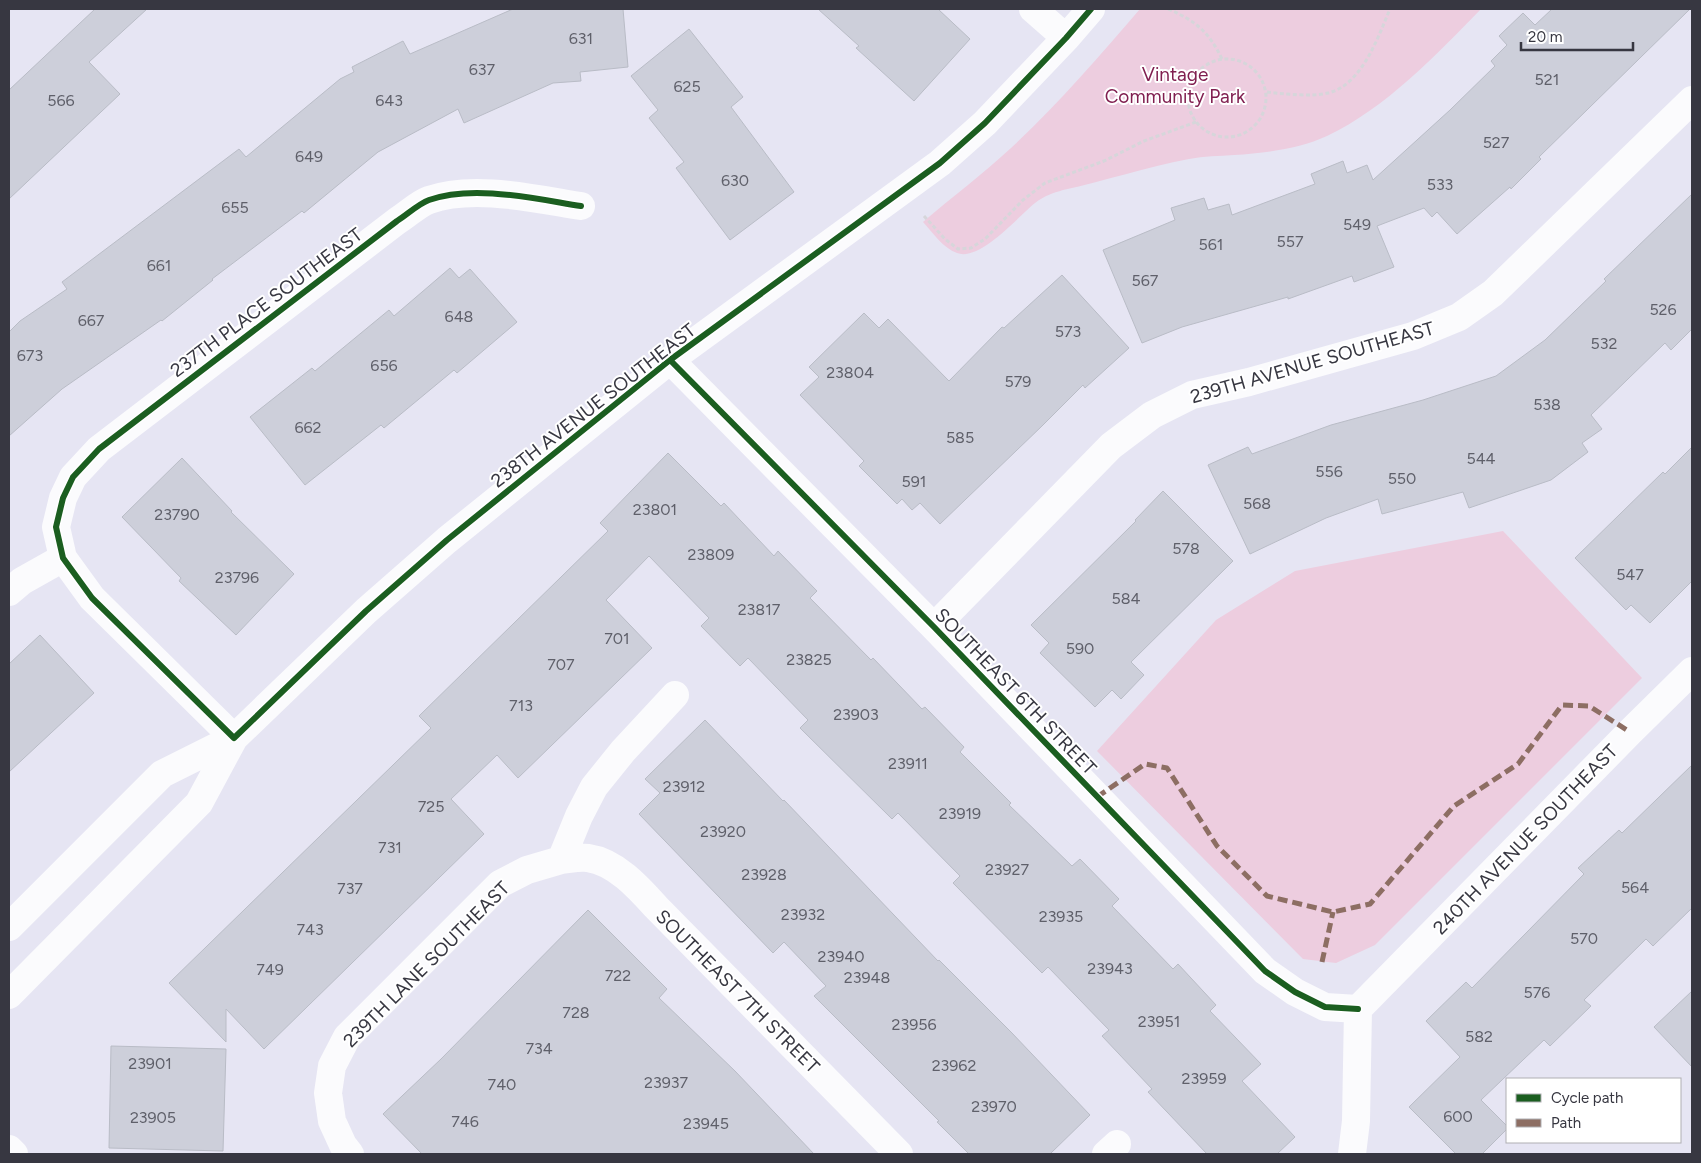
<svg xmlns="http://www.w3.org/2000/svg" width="1701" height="1163" font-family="Figtree,sans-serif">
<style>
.green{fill:#edcddf}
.building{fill:#cdcfda;stroke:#b9bcc6}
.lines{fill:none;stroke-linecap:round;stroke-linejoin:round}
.path{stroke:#d6d6da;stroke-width:3;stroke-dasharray:4 2.5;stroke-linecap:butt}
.minor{stroke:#fbfbfd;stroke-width:28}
.tertiary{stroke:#fbfbfd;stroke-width:28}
.quiet{stroke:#8d6e63;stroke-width:5;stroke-dasharray:10 5;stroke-linecap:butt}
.cycleway-casing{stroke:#fff;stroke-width:9}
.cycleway{stroke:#1b5e20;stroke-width:6}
.labels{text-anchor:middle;stroke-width:4;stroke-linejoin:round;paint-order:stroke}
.number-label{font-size:16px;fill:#5f606a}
.park-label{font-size:19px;fill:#801f50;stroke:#fff}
.street-label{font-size:19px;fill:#373741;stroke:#fff}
</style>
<rect width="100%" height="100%" fill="#e6e5f3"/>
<path class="green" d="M 1140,9 L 1481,9 C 1436,55 1386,108 1327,136 C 1299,149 1265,153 1234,155 C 1219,156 1204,156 1189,159 C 1146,167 1105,181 1063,190 C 1053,193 1044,196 1035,203 C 1019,216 979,262 957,253 C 943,248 933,233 923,222 C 952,197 983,174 1011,148 C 1057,105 1099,57 1140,9 Z
M 1503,531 L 1642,678 L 1375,945 L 1336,963 L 1303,959 L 1097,751 L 1216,620 L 1295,571 Z"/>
<path class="building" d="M 95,9 L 147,9 L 89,62 L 120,94 L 9,199 L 9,90 Z
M 513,9 L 623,9 L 628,67 L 580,72 L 581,81 L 553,83 L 464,123 L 458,109 L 378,152 L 304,213 L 302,211 L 212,279 L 213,280 L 162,321 L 161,320 L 62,389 L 9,436 L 9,332 L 20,321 L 67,289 L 62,282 L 239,149 L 246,157 L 340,79 L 354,72 L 352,67 L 403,41 L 410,54 Z
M 818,9 L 938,9 L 970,39 L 914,101 L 856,48 L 859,46 Z
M 1552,9 L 1690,9 L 1539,157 L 1541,159 L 1511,189 L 1510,187 L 1457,234 L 1437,212 L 1432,217 L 1424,208 L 1377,226 L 1394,267 L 1354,282 L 1352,276 L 1288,299 L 1288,297 L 1182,327 L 1142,343 L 1103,250 L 1175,220 L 1171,208 L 1204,198 L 1208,210 L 1229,204 L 1232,215 L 1315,184 L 1311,174 L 1343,161 L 1347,173 L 1367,165 L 1373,180 L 1450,110 L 1495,66 L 1491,61 L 1507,45 L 1499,36 L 1523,13 L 1535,25 Z
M 689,29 L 743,97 L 731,107 L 794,192 L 730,240 L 676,168 L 684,162 L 649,118 L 658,110 L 631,76 Z
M 1692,194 L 1692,329 L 1671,350 L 1665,343 L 1591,415 L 1602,429 L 1582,443 L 1588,452 L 1551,480 L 1469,508 L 1463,492 L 1382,514 L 1378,499 L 1326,518 L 1250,554 L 1208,465 L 1248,447 L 1252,454 L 1331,425 L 1423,400 L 1496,376 L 1545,340 L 1606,281 L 1604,279 Z
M 450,268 L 459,278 L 470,269 L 517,322 L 457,373 L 454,370 L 384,428 L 381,425 L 305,485 L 250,417 L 312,368 L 315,371 L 389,310 L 394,316 Z
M 1062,275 L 1129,348 L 1085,388 L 1083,385 L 1042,426 L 940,524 L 920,503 L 912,510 L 902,499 L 897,504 L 859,466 L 864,461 L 800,395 L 819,377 L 809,367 L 864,313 L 879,328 L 888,319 L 949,381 L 1002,327 L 1004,328 Z
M 1692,447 L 1692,581 L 1650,623 L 1631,605 L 1626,610 L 1575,558 L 1663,472 L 1665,474 Z
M 668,453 L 721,506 L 724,503 L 774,556 L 778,551 L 817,591 L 810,598 L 871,660 L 873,658 L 922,709 L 925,707 L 964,747 L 960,752 L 1011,803 L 1009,805 L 1072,866 L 1080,859 L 1119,899 L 1112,906 L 1173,969 L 1178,964 L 1216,1005 L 1210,1011 L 1261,1064 L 1242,1081 L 1295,1137 L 1277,1154 L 1207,1154 L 1148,1092 L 1152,1089 L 1102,1036 L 1109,1030 L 1048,967 L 1042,973 L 953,883 L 960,876 L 898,813 L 892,819 L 800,728 L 808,720 L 748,658 L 740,666 L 701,626 L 709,618 L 649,556 L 606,600 L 652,648 L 518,778 L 497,755 L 451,799 L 484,834 L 264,1049 L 226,1009 L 226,1042 L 169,983 L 431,728 L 419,716 L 608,531 L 600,523 Z
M 182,458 L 232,511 L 231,512 L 294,574 L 236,635 L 179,581 L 181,578 L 122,517 Z
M 1163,491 L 1233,561 L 1131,662 L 1144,675 L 1121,699 L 1112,690 L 1095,707 L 1040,653 L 1049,643 L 1031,625 L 1136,521 L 1135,520 Z
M 40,635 L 94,693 L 9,772 L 9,664 Z
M 705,720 L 783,801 L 784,800 L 938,961 L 939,960 L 1011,1032 L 1090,1115 L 1050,1154 L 969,1154 L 937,1122 L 939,1121 L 814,996 L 826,986 L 784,942 L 773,953 L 639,814 L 660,793 L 645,779 Z
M 1692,765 L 1692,908 L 1653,946 L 1646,939 L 1584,1000 L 1591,1006 L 1550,1046 L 1544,1040 L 1481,1100 L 1507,1126 L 1507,1129 L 1482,1154 L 1456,1154 L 1409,1107 L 1460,1057 L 1426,1021 L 1466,982 L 1472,988 L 1584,874 L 1578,868 L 1619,830 L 1622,833 Z
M 588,910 L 667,989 L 659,998 L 735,1071 L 814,1154 L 422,1154 L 383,1114 L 441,1059 Z
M 1692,991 L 1692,1067 L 1654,1027 Z
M 111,1046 L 226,1049 L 223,1151 L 109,1148 Z"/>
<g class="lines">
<path class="path" d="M 1168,9 C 1196,21 1209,32 1222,59
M1188 98a39 39 0 1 1 78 0a39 39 0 1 1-78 0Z
M 1267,92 C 1283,94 1312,97 1328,93 C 1362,85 1378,37 1390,9
M 924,216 L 945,239 L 958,249 L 971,248 L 985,239 L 1023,200 L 1045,183 L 1104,161 L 1144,141 L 1196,122"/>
<path class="minor" d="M 1033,9 L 1066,38
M 581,206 C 536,199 473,184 429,200 C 418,204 407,215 397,221 L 99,449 L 73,477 L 63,498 L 56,527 L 63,558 L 92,598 L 234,738 L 366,611 L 447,540 L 670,360 L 940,163 L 985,123 L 1066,38 L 1091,9
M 670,360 L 934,627 L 1265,971 L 1295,992 L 1325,1007 L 1358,1009
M 9,592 L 22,581 L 63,558
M 934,627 L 1111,446 L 1152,415 L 1192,395 L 1249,382 L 1413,336 L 1459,317 L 1493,293 L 1692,100
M 561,860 C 570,859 580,857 588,858 C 616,862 639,888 656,907 L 899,1154
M 9,927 L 162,774 L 234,738 L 199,803 L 9,995
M 1358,1009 L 1630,732 L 1692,671
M 350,1154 L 343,1145 L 332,1121 L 328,1093 L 332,1066 L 347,1037 L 500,884 L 527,870 L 561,860 L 579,816 L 594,787 L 623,751 L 675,695
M 1106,1154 L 1117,1144
M 1352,1154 L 1356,1121 L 1358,1009"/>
<path class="tertiary" d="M 9,1149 L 14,1154"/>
<path class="quiet" d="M 1097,797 L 1145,764 L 1167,768 L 1217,846 L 1267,896 L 1333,912 L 1370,904 L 1454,806 L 1518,764 L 1562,705 L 1589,706 L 1630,732
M 1322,962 L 1333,912"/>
<defs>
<path id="cycleway" d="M 581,206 C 536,199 473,184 429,200 C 418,204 407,215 397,221 L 99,449 L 73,477 L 63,498 L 56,527 L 63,558 L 92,598 L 234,738 L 366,611 L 447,540 L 670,360 L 940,163 L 985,123 L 1066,38 L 1091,9
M 670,360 L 934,627 L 1265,971 L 1295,992 L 1325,1007 L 1358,1009"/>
</defs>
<use href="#cycleway" class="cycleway-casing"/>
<use href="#cycleway" class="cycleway"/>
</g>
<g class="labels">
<g class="number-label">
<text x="581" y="44">631</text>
<text x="482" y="75">637</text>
<text x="1547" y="85">521</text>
<text x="687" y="92">625</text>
<text x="61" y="106">566</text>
<text x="389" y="106">643</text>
<text x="1496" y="148">527</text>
<text x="309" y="162">649</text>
<text x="735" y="186">630</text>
<text x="1440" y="190">533</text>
<text x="235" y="213">655</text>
<text x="1357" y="230">549</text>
<text x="1290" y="247">557</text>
<text x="1211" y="250">561</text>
<text x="159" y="271">661</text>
<text x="1145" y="286">567</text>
<text x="1663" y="315">526</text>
<text x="459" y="322">648</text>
<text x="91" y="326">667</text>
<text x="1068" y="337">573</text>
<text x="1604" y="349">532</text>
<text x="30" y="361">673</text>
<text x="384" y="371">656</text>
<text x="850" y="378">23804</text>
<text x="1018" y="387">579</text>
<text x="1547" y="410">538</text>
<text x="308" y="433">662</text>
<text x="960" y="443">585</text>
<text x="1481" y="464">544</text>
<text x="1329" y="477">556</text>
<text x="1402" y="484">550</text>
<text x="914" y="487">591</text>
<text x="1257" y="509">568</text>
<text x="655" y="515">23801</text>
<text x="177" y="520">23790</text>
<text x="1186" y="554">578</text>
<text x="711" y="560">23809</text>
<text x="1630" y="580">547</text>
<text x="237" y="583">23796</text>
<text x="1126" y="604">584</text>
<text x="759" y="615">23817</text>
<text x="617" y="644">701</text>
<text x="1080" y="654">590</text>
<text x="809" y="665">23825</text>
<text x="561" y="670">707</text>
<text x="521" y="711">713</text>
<text x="856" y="720">23903</text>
<text x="908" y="769">23911</text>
<text x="684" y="792">23912</text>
<text x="431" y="812">725</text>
<text x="960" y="819">23919</text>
<text x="723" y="837">23920</text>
<text x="390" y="853">731</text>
<text x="1007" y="875">23927</text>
<text x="764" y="880">23928</text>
<text x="1635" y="893">564</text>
<text x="350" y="894">737</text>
<text x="803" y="920">23932</text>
<text x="1061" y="922">23935</text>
<text x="310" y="935">743</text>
<text x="1584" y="944">570</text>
<text x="841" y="962">23940</text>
<text x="1110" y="974">23943</text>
<text x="270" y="975">749</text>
<text x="618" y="981">722</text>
<text x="867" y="983">23948</text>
<text x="1537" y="998">576</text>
<text x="576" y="1018">728</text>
<text x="1159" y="1027">23951</text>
<text x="914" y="1030">23956</text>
<text x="1479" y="1042">582</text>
<text x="539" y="1054">734</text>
<text x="150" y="1069">23901</text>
<text x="954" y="1071">23962</text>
<text x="1204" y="1084">23959</text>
<text x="666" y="1088">23937</text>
<text x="502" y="1090">740</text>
<text x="994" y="1112">23970</text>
<text x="1458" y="1122">600</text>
<text x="153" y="1123">23905</text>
<text x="465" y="1127">746</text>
<text x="706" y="1129">23945</text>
</g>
<g class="park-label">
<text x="1175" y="81">Vintage<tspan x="1175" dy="22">Community Park</tspan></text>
</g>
<g class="street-label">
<text transform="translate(266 302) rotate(-37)" y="7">237TH PLACE SOUTHEAST</text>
<text transform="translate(1312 362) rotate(-16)" y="7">239TH AVENUE SOUTHEAST</text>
<text transform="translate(593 405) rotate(-38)" y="7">238TH AVENUE SOUTHEAST</text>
<text transform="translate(1016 691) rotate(46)" y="7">SOUTHEAST 6TH STREET</text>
<text transform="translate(1525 839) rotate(-46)" y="7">240TH AVENUE SOUTHEAST</text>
<text transform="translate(426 964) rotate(-45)" y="7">239TH LANE SOUTHEAST</text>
<text transform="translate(738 991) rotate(45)" y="7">SOUTHEAST 7TH STREET</text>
</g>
</g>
<rect width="1701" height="1163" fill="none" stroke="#373741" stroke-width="20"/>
<rect x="1506" y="1078" width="175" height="65" fill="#ffffff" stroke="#afafb3"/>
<rect x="1516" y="1094" width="25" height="8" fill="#1b5e20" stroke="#afafb3"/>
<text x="1551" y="1103" font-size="15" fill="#373741">Cycle path</text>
<rect x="1516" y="1119" width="25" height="8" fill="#8d6e63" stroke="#afafb3"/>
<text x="1551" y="1128" font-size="15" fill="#373741">Path</text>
<path d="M1521 42v8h112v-8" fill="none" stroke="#373741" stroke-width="2.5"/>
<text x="1528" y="42" font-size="15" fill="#373741" stroke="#ffffff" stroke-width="4" paint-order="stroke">20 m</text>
</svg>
